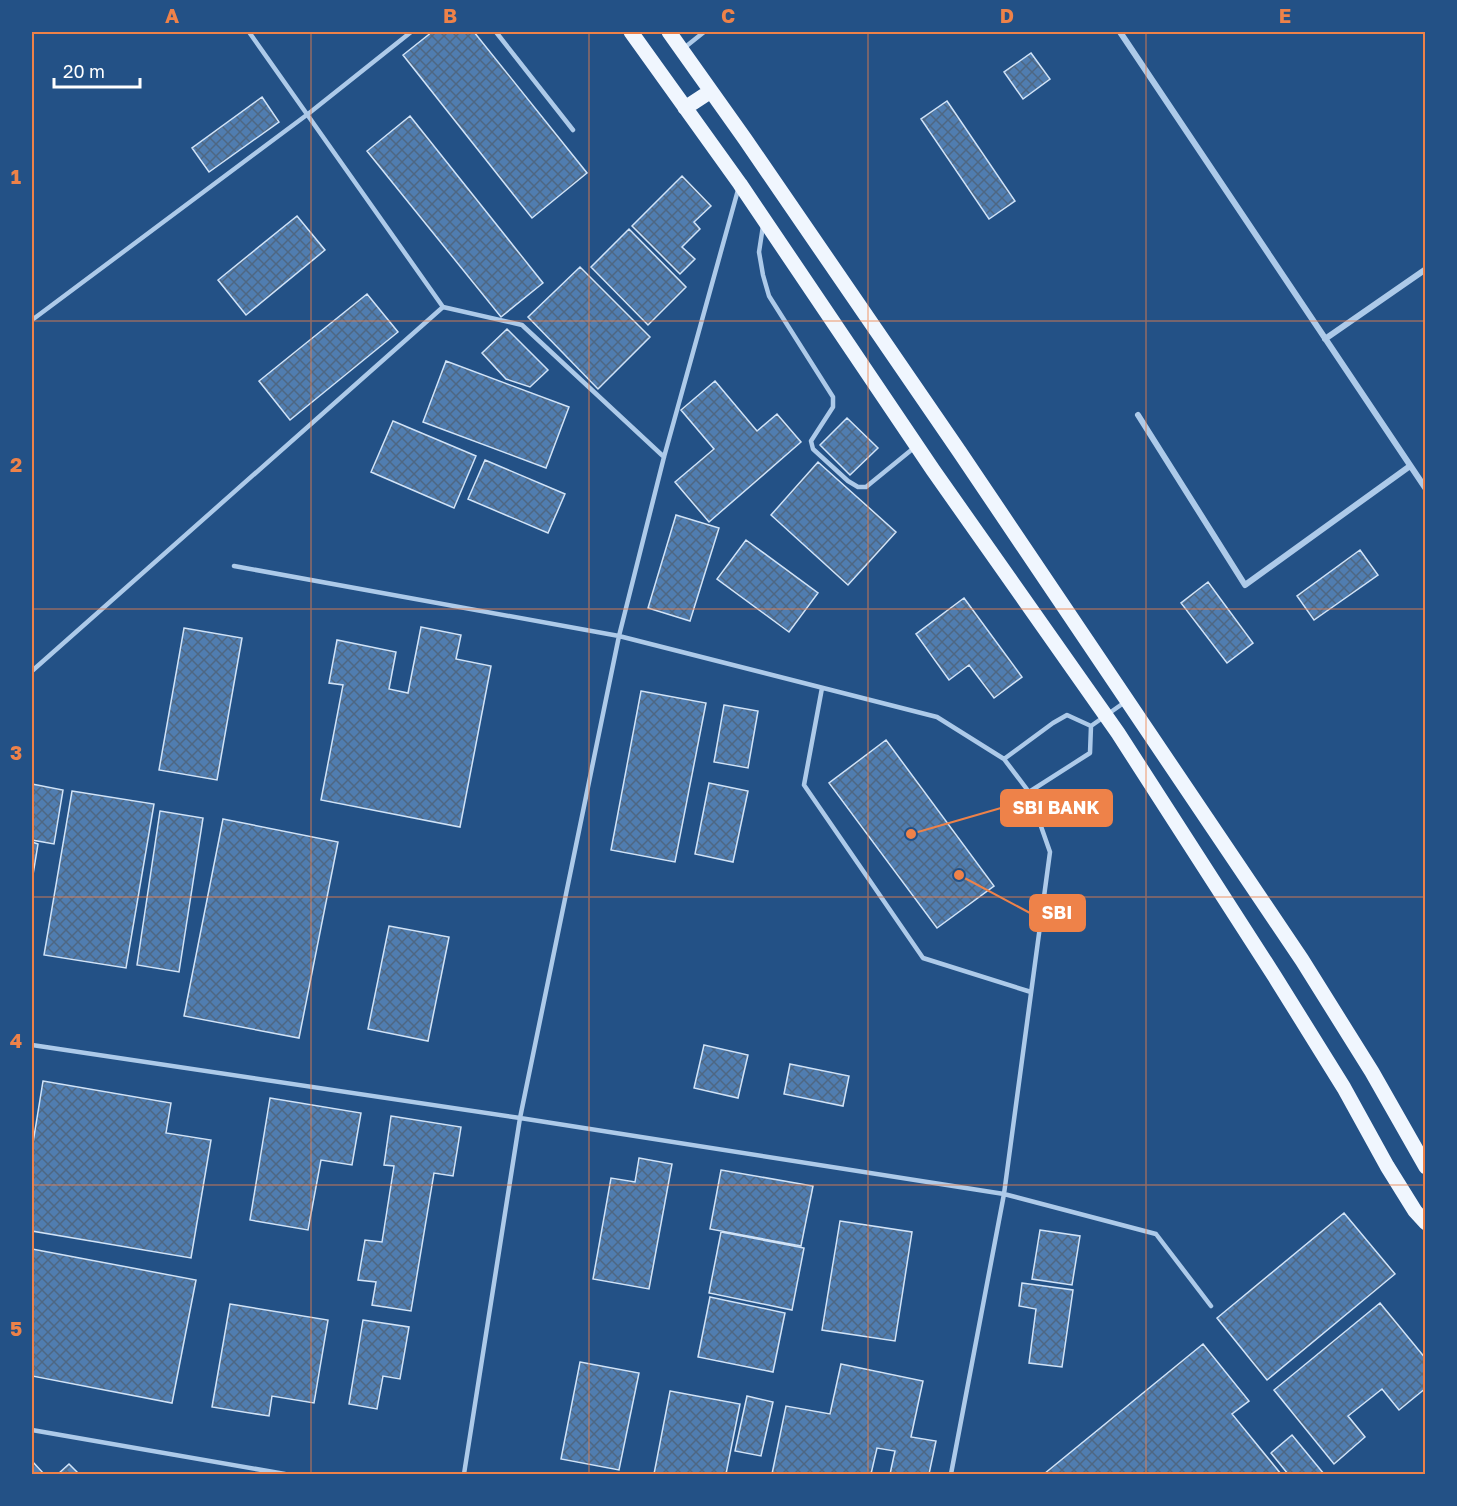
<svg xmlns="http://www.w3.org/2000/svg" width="1457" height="1506" font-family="'Golos Text',sans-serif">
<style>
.building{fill:url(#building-cross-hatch);stroke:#d1e3f7;stroke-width:1.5}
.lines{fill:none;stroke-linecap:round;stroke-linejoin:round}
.lane{stroke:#adcae9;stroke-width:4.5}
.street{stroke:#adcae9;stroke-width:6}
.primary{stroke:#f0f6fe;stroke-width:15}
.grid{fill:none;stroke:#ee8249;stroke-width:1.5;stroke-opacity:0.55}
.leader{fill:none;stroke:#ee8249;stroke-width:2}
.callout-dot{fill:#ee8249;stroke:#235186;stroke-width:2}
.callout{fill:#ee8249;stroke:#ee8249;stroke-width:2}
.callout-label{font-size:18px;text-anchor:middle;font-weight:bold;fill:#fff}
.neatline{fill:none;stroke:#ee8249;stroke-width:2}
.grid-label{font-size:20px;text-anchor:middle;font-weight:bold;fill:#ee8249}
</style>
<defs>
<pattern id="building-cross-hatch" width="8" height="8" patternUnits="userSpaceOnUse" patternTransform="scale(1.5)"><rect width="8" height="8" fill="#507db0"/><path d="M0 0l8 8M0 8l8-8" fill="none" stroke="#4e6783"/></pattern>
</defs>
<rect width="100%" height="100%" fill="#235186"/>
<path class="building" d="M 432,32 L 474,32 L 587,173 L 532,218 L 403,55 Z
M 1031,53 L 1050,79 L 1023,99 L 1004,72 Z
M 262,97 L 279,122 L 209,172 L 192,148 Z
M 947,101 L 1015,201 L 989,219 L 921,119 Z
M 410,116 L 543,283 L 501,317 L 367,151 Z
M 682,176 L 711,206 L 694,222 L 700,229 L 682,247 L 695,259 L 680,274 L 632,226 Z
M 297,216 L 325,250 L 246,315 L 218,280 Z
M 629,229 L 686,287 L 648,325 L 591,267 Z
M 580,267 L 650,337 L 598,389 L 528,317 Z
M 367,294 L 398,332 L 290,420 L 259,381 Z
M 507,329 L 548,370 L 530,387 L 506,379 L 482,353 Z
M 446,361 L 569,407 L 546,468 L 423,422 Z
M 715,381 L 757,431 L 777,414 L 801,442 L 709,522 L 675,482 L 714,449 L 681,410 Z
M 847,418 L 878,448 L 850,475 L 820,445 Z
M 393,421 L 476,456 L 454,508 L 371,472 Z
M 485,460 L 565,494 L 548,533 L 468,499 Z
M 818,462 L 896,532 L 848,585 L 771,515 Z
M 676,515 L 719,528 L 690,621 L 648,608 Z
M 746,540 L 818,593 L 789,632 L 717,579 Z
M 1360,550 L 1378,575 L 1314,620 L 1297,596 Z
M 1208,582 L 1253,643 L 1227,663 L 1181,603 Z
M 964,598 L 1022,677 L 994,698 L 969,665 L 949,680 L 916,634 Z
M 421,627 L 461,635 L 456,659 L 491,666 L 460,827 L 321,800 L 343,685 L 329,683 L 337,640 L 396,652 L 389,689 L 408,693 Z
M 184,628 L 242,638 L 217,780 L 159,770 Z
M 641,691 L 706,703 L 675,862 L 611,850 Z
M 724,705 L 758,711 L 748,768 L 714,762 Z
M 886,740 L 994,886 L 937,928 L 829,783 Z
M 709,783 L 748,791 L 733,862 L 695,854 Z
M 32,784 L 63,790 L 54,844 L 32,840 Z
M 72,791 L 154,804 L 126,968 L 44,955 Z
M 160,811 L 203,818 L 179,972 L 137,965 Z
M 223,819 L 338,842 L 299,1038 L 184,1016 Z
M 32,842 L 38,844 L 32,881 Z
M 389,926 L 449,937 L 428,1041 L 368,1029 Z
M 704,1045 L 748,1055 L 738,1098 L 694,1088 Z
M 790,1064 L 849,1076 L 843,1106 L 784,1094 Z
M 43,1081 L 171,1103 L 166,1133 L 211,1140 L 191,1258 L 32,1231 L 32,1149 Z
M 270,1098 L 361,1113 L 352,1165 L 321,1160 L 308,1230 L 250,1220 Z
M 391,1116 L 461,1127 L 453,1176 L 434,1173 L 411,1311 L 372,1305 L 376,1282 L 358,1280 L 365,1240 L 382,1242 L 394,1166 L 384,1165 Z
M 639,1158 L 672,1164 L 649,1289 L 593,1279 L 611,1178 L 635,1182 Z
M 721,1170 L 813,1186 L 801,1246 L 710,1229 Z
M 1344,1213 L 1395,1274 L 1267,1380 L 1217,1318 Z
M 840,1221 L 912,1232 L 895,1341 L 822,1330 Z
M 1040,1230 L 1080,1236 L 1072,1285 L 1032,1279 Z
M 721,1232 L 804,1248 L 792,1310 L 709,1293 Z
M 32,1249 L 196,1280 L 172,1403 L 32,1376 Z
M 1022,1283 L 1073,1290 L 1062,1367 L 1029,1363 L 1036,1309 L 1019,1306 Z
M 710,1297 L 785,1313 L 773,1372 L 698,1357 Z
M 1380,1303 L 1426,1359 L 1426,1388 L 1399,1410 L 1382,1389 L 1348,1416 L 1365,1437 L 1334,1464 L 1274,1390 Z
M 230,1304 L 328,1320 L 314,1403 L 272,1396 L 269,1416 L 212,1407 Z
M 363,1320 L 409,1327 L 400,1379 L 383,1376 L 377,1409 L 349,1404 Z
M 1203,1344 L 1249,1401 L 1232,1414 L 1281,1474 L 1044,1474 Z
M 580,1362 L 639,1373 L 619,1470 L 561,1459 Z
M 841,1364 L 923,1381 L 911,1437 L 936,1441 L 929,1474 L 890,1474 L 895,1451 L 877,1448 L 871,1474 L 772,1474 L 786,1406 L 830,1414 Z
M 670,1391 L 740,1404 L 726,1474 L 654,1474 Z
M 747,1396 L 773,1402 L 761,1456 L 735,1451 Z
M 1292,1435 L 1324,1474 L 1288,1474 L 1271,1453 Z
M 32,1461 L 44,1474 L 32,1474 Z
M 69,1464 L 79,1474 L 58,1474 Z"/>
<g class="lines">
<path class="lane" d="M 249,32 L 443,307 L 522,325 L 664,457
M 496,32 L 573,130
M 684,48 L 704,32
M 763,226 L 759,252 L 763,275 L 769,296 L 833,397 L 833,407 L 811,441 L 813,449 L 848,481 L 858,487 L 866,487 L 915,447
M 32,320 L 308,114 L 411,32
M 234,566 L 619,636 L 937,717 L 1004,759 L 1029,792 L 1050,852 L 1004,1194 L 951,1474
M 32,671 L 443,307
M 822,688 L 804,785 L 923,958 L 1031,992
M 1091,726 L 1125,702
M 1004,759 L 1053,723 L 1067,715 L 1091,726
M 1029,792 L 1090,753 L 1091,726
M 32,1045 L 520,1118 L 1004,1194 L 1156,1234 L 1211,1306
M 32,1430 L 285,1474
M 464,1474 L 520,1118 L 619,636 L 664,457 L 738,190"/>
<path class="street" d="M 1120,32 L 1426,489
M 1325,339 L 1426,269
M 1138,415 L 1245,585 L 1410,466"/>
<path class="primary" d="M 631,32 L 740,184 L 933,470 L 1118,733 L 1275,977 L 1344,1088 L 1387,1166 L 1415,1211 L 1426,1223
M 669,32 L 745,139 L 959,451 L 1302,960 L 1372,1072 L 1426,1167
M 685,108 L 711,91"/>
</g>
<path class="grid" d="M 311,32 L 311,1474M 589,32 L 589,1474M 868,32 L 868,1474M 1146,32 L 1146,1474M 32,321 L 1426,321M 32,609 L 1426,609M 32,897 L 1426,897M 32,1185 L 1426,1185"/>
<path class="leader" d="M911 834L1001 808M959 875L1030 913"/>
<g class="callout-dot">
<circle cx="911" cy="834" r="6"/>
<circle cx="959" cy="875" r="6"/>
</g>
<g class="callout">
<rect x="1001" y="790" width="111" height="36" rx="6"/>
<rect x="1030" y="895" width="55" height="36" rx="6"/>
</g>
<g class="callout-label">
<text x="1056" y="814">SBI BANK</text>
<text x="1057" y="919">SBI</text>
</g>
<rect width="1457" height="1506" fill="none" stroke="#235186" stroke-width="66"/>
<path d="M54 78v9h86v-9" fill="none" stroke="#ffffff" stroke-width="3"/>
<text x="63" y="78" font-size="18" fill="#ffffff" stroke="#235186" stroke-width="4.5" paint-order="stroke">20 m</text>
<rect x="33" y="33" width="1391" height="1440" class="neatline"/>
<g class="grid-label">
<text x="172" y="23">A</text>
<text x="450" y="23">B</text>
<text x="728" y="23">C</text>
<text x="1007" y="23">D</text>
<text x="1285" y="23">E</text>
<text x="16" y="184">1</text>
<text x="16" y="472">2</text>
<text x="16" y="760">3</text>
<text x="16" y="1048">4</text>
<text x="16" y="1336">5</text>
</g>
</svg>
